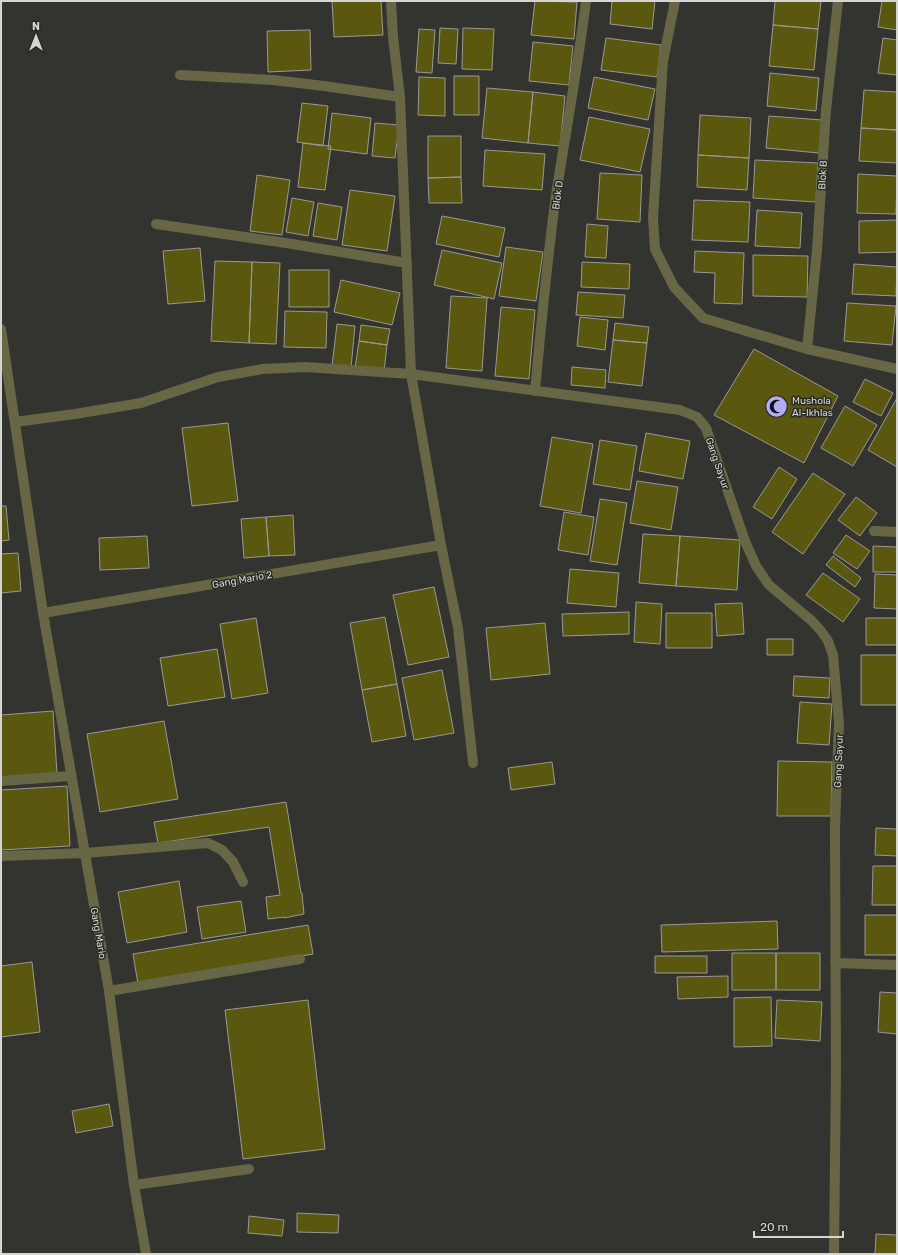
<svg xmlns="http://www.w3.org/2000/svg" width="898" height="1255" font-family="Rubik,sans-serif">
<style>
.building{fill:#5a580f;stroke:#999995}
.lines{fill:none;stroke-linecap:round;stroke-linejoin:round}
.service{stroke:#676745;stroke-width:10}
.minor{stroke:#676745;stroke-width:10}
.labels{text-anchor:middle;stroke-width:3;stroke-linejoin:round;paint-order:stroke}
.street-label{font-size:10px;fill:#d5d5d2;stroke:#292926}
.poi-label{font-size:10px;fill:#d5d5d2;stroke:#292926;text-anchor:start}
</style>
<rect width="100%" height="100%" fill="#33332f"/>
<path class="building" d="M 332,1 L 381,1 L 383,35 L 334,37 Z
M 535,1 L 577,2 L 574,39 L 531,35 Z
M 612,1 L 655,1 L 652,29 L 610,24 Z
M 775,1 L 821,1 L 818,29 L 773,25 Z
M 882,1 L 897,1 L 897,30 L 878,27 Z
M 773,25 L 818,29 L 814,70 L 769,66 Z
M 440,28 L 458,29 L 456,64 L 438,63 Z
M 463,28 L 494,29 L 492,70 L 462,69 Z
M 419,29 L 435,30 L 432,73 L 416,72 Z
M 310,30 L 311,70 L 268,72 L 267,31 Z
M 606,38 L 661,45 L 657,77 L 601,70 Z
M 883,38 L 897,40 L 897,75 L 878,73 Z
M 533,42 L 573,46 L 569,85 L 529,81 Z
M 770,73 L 819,78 L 816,111 L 767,106 Z
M 454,76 L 479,76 L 479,115 L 454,115 Z
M 419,77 L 445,78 L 445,116 L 418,115 Z
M 594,77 L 655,89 L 648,120 L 588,108 Z
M 487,88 L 533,92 L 528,143 L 482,138 Z
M 864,90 L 897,92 L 897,130 L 861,128 Z
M 533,92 L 565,96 L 560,146 L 528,143 Z
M 302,103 L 328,106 L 323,146 L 297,142 Z
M 332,113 L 371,118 L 367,154 L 328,149 Z
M 700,115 L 751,118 L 749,158 L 698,155 Z
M 769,116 L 822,120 L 819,153 L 766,148 Z
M 589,117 L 650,129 L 640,172 L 580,160 Z
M 375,123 L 399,125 L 395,158 L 372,156 Z
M 861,128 L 897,130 L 897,163 L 859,161 Z
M 428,136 L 461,136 L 461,177 L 428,178 Z
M 303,143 L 331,146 L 325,190 L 298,187 Z
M 485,150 L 545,154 L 542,190 L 483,186 Z
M 698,155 L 749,158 L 747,190 L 697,187 Z
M 755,160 L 818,163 L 816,202 L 753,198 Z
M 600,173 L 642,175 L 640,222 L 597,219 Z
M 858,174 L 897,176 L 896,214 L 857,213 Z
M 257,175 L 290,180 L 282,235 L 250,231 Z
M 461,177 L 462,203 L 429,203 L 428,178 Z
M 350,190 L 395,196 L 387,251 L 342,245 Z
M 292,198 L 314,202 L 308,236 L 286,232 Z
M 694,200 L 750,202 L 748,242 L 692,240 Z
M 318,203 L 342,207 L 337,240 L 313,236 Z
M 757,210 L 802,213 L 800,248 L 755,246 Z
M 442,216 L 505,228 L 499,257 L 436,244 Z
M 897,220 L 897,252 L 859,253 L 859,221 Z
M 587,224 L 608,226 L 606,258 L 585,257 Z
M 506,247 L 543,252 L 536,301 L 499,296 Z
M 200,248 L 205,301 L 168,304 L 163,251 Z
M 442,250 L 502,263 L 494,299 L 434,285 Z
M 695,251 L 744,253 L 742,304 L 714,303 L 715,273 L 694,272 Z
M 753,255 L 808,256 L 807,297 L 753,296 Z
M 215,261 L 252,262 L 249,343 L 211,341 Z
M 252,262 L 280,263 L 276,344 L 249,343 Z
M 582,262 L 630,264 L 629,289 L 581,287 Z
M 854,264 L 897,267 L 896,296 L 852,294 Z
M 289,270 L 329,270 L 329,307 L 289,307 Z
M 341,280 L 400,293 L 392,325 L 334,312 Z
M 578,292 L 625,295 L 623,318 L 576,315 Z
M 451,296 L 487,298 L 482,371 L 446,368 Z
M 847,303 L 896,306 L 892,345 L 844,341 Z
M 501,307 L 535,310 L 529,379 L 495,376 Z
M 285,311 L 327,312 L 326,348 L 284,347 Z
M 580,317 L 608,320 L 605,350 L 577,346 Z
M 615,323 L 649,327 L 647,343 L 613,340 Z
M 337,324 L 355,326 L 351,368 L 332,366 Z
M 361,325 L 390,329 L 387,345 L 359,341 Z
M 613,340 L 647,343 L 642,386 L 608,382 Z
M 359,341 L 387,345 L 384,372 L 355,368 Z
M 754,349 L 838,396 L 804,463 L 714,415 Z
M 572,367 L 606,370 L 605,388 L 571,385 Z
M 865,379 L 893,393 L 881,416 L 853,402 Z
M 897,398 L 897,467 L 868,450 Z
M 845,406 L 877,425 L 853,466 L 821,448 Z
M 228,423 L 238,501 L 192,506 L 182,428 Z
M 646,433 L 690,441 L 683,479 L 639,471 Z
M 552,437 L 593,444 L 581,513 L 540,506 Z
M 600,440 L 637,446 L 630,490 L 593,484 Z
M 779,467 L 797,479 L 772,519 L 753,507 Z
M 813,473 L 845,494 L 803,554 L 772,532 Z
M 637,481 L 678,487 L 671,530 L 630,523 Z
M 856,497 L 877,513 L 860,536 L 838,520 Z
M 600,499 L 627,503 L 617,565 L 590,561 Z
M 1,506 L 6,506 L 9,540 L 1,541 Z
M 564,512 L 594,517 L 588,555 L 558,550 Z
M 293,515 L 295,555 L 269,556 L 266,517 Z
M 266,517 L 269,556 L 244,558 L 241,519 Z
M 643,534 L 680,536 L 676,586 L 639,583 Z
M 846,535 L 870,551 L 857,569 L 833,553 Z
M 147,536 L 149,568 L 100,570 L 99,538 Z
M 680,536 L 740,540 L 737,590 L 676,586 Z
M 873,546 L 897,547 L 897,572 L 873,572 Z
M 18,553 L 21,591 L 1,593 L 1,554 Z
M 833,556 L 861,578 L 855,587 L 826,565 Z
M 570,569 L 619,573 L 616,607 L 567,603 Z
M 823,573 L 860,599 L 843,622 L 806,595 Z
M 875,574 L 897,575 L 897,609 L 874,608 Z
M 434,587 L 449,657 L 408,665 L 393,595 Z
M 636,602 L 662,604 L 660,644 L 634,642 Z
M 742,603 L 744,634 L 717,636 L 715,604 Z
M 629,612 L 629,634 L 563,636 L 562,614 Z
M 666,613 L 712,613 L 712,648 L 666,648 Z
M 385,617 L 397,684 L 362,690 L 350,623 Z
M 256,618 L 268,693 L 232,699 L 220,624 Z
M 866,618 L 897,618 L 897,645 L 866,645 Z
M 545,623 L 550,674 L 491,680 L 486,628 Z
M 767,639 L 793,639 L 793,655 L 767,655 Z
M 217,649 L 225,697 L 168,706 L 160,658 Z
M 861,655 L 897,655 L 897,705 L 861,705 Z
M 442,670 L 454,733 L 414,740 L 402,678 Z
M 794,676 L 830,678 L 829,698 L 793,696 Z
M 397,684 L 406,736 L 372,742 L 362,690 Z
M 800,702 L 832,704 L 829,745 L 797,743 Z
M 53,711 L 57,773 L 1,777 L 1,715 Z
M 164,721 L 178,799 L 100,812 L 87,734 Z
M 778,761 L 832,762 L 831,816 L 777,816 Z
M 552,762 L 555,784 L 511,790 L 508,768 Z
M 67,786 L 70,846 L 1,850 L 1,790 Z
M 286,802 L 301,893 L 302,893 L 304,914 L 284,918 L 284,917 L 268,919 L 266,897 L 280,895 L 269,827 L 158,843 L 154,822 Z
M 876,828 L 897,829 L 897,856 L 875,855 Z
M 873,866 L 897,866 L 897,905 L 872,905 Z
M 179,881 L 187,932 L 127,943 L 118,892 Z
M 241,901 L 246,932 L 202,939 L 197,907 Z
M 865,915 L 897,915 L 897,955 L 865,955 Z
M 777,921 L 778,949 L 662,952 L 661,925 Z
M 308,925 L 313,954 L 138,984 L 133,954 Z
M 732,953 L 776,953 L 776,990 L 732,990 Z
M 776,953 L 820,953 L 820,990 L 776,990 Z
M 655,956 L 707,956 L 707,973 L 655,973 Z
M 32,962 L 40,1032 L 1,1037 L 1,966 Z
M 728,976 L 728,997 L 678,999 L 677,977 Z
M 880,992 L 897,993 L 897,1034 L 878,1032 Z
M 771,997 L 772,1046 L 734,1047 L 734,998 Z
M 308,1000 L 325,1149 L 243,1159 L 225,1010 Z
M 777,1000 L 822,1002 L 820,1041 L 775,1038 Z
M 109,1104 L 113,1126 L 76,1133 L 72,1111 Z
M 297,1213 L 339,1215 L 338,1233 L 297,1232 Z
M 249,1216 L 284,1220 L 282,1236 L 248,1233 Z
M 876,1234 L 897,1235 L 897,1254 L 875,1254 Z"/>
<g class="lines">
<path class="service" d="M 85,853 L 208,843 L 222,850 L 233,862 L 243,882
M 109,991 L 300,959"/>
<path class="minor" d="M 391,1 L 393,37 L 400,97 L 411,374 L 441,545 L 458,628 L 473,763
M 675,1 L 663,61 L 653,218 L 655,249 L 674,287 L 703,318 L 807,349 L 897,369
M 180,75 L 273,80 L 324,86 L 400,97
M 156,224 L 286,243 L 407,263
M 1,329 L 43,613 L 109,991 L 134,1185 L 146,1254
M 807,349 L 817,250 L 826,110 L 838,1
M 535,391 C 541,326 547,260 556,195 C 566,130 578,66 586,1
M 15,422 L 75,414 L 141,403 L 218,377 L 263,369 L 305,367 L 411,374 L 680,410 L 697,417 L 706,428 L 745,541 L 756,566 L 769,585 L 812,621 L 821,631 L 828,641 L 833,655 L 839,723 L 835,828 L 836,1070 L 834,1254
M 874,531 L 897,532
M 43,613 L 441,545
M 1,781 L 71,776
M 1,856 L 85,853
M 835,963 L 897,965
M 134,1185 L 249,1169"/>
</g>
<defs>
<symbol id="mosque-disc" viewBox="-11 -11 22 22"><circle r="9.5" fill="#b3acf9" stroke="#292926"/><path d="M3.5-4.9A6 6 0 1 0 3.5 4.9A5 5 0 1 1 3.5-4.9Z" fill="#111"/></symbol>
</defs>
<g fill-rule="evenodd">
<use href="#mosque-disc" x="764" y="394" width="25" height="25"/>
</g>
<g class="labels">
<g class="street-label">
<text transform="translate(822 175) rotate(-87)" y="4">Blok B</text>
<text transform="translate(557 195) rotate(-82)" y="4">Blok D</text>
<text transform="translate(718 463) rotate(71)" y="4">Gang Sayur</text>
<text transform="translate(242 579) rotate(-10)" y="4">Gang Mario 2</text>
<text transform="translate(838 761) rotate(-88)" y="4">Gang Sayur</text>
<text transform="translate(99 933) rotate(80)" y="4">Gang Mario</text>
</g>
<g class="poi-label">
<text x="792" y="404">Mushola<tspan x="792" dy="12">Al-Ikhlas</tspan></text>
</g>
</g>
<rect width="898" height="1255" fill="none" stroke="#d5d5d2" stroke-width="4"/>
<g transform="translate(36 36)" stroke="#292926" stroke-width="3" paint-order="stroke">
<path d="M0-3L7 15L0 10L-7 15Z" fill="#d5d5d2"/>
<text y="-6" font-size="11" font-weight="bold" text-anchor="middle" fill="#d5d5d2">N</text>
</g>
<path d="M754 1231v6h89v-6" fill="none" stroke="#d5d5d2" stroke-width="2"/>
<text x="760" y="1231" font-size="12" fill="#d5d5d2" stroke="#292926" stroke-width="3" paint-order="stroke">20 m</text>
</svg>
